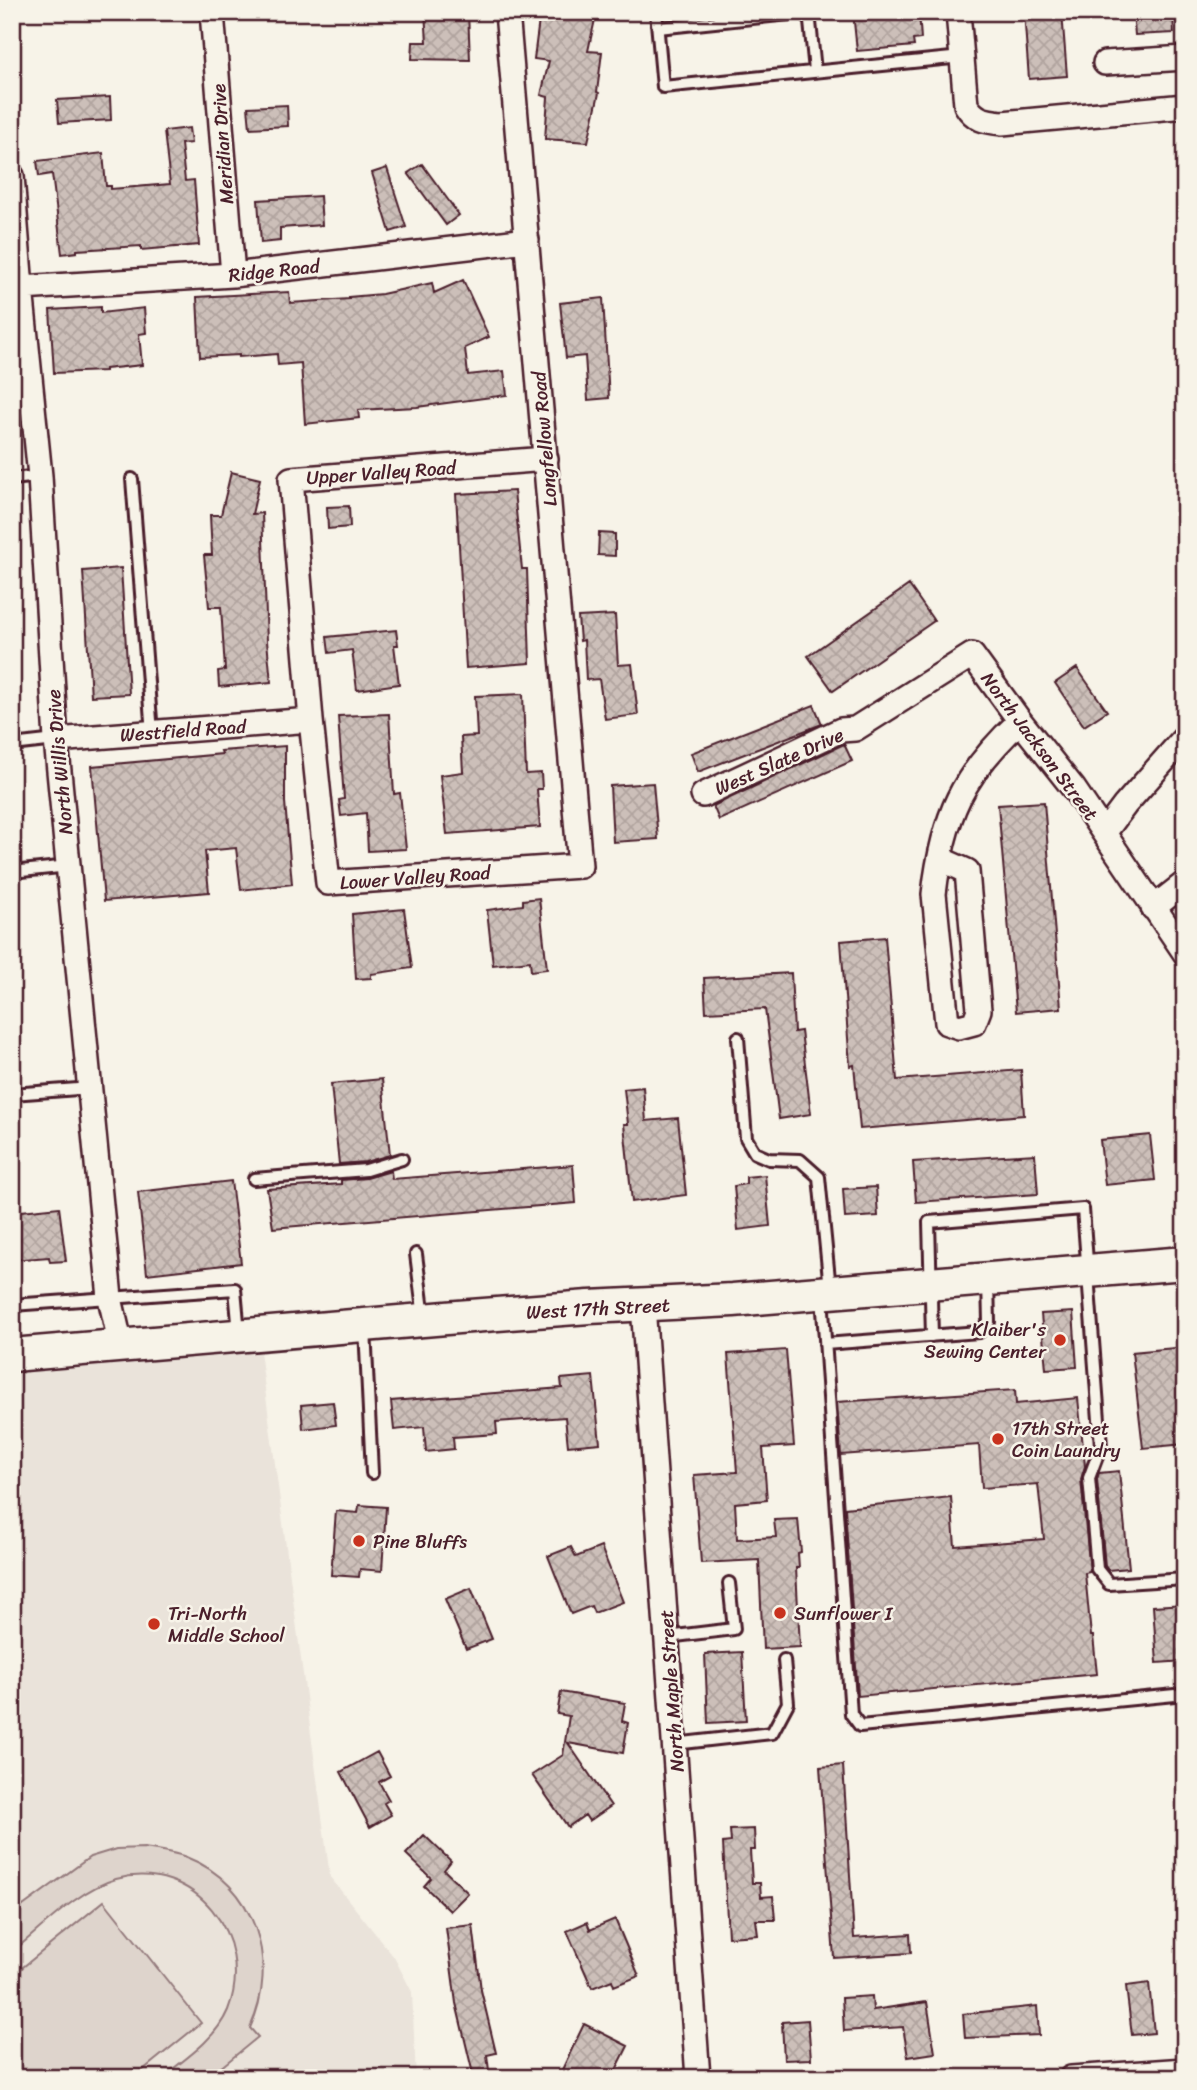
<svg xmlns="http://www.w3.org/2000/svg" width="1197" height="2090" font-family="Sriracha,sans-serif">
<style>
.built{fill:#eae3da}
.pitch{fill:#ded4cc;stroke:#947a7c;stroke-width:2}
.building{fill:url(#building-cross-hatch);stroke:#4a1f2b;stroke-width:2}
.lines{fill:none;stroke-linecap:round;stroke-linejoin:round}
.service-casing{stroke:#4a1f2b;stroke-width:16}
.minor-casing{stroke:#4a1f2b;stroke-width:28}
.secondary-casing{stroke:#4a1f2b;stroke-width:37}
.service{stroke:#f7f3e8;stroke-width:10}
.minor{stroke:#f7f3e8;stroke-width:23}
.secondary{stroke:#f7f3e8;stroke-width:32}
.poi-dot{fill:#c8321e;stroke:#f7f3e8;stroke-width:2.5}
.labels{text-anchor:middle;stroke-width:5;stroke-linejoin:round;paint-order:stroke}
.street-label{font-size:19px;fill:#4a1f2b;stroke:#f7f3e8}
.poi-label{font-size:19px;fill:#4a1f2b;stroke:#f7f3e8;text-anchor:start}
</style>
<defs>
<pattern id="building-cross-hatch" width="8" height="8" patternUnits="userSpaceOnUse" patternTransform="scale(1.75)"><rect width="8" height="8" fill="#ccbfb9"/><path d="M0 0l8 8M0 8l8-8" fill="none" stroke="#b1a49f"/></pattern>
</defs>
<rect width="100%" height="100%" fill="#f7f3e8"/>
<filter id="ink" filterUnits="userSpaceOnUse"><feTurbulence type="fractalNoise" baseFrequency=".0143" numOctaves="2"/><feDisplacementMap in="SourceGraphic" scale="14" xChannelSelector="R" yChannelSelector="G"/><feConvolveMatrix kernelMatrix="1 2 1 2 8 2 1 2 1" color-interpolation-filters="sRGB"/></filter>
<g filter="url(#ink)">
<path class="built" d="M 260,1351 L 330,1877 L 394,1957 L 412,1992 L 416,2078 L 12,2078 L 12,1371 Z"/>
<path class="pitch" d="M 144,1848 C 158,1850 173,1852 186,1857 C 256,1884 280,1963 250,2028 L 258,2037 L 208,2078 L 161,2078 C 185,2059 216,2039 228,2010 C 256,1938 195,1858 116,1879 C 79,1889 42,1928 12,1952 L 12,1914 L 90,1857 L 116,1849 Z
M 104,1901 L 201,2023 L 133,2078 L 12,2078 L 12,1976 Z"/>
<path class="building" d="M 425,12 L 468,12 L 470,60 L 412,59 L 413,42 L 427,42 Z
M 540,12 L 583,12 L 596,15 L 588,51 L 602,52 L 597,92 L 599,93 L 588,142 L 545,139 L 548,97 L 541,95 L 549,61 L 534,59 Z
M 853,12 L 919,12 L 921,39 L 913,40 L 914,46 L 857,51 Z
M 1024,12 L 1062,12 L 1067,76 L 1029,79 Z
M 1133,12 L 1173,12 L 1174,33 L 1135,35 Z
M 110,97 L 111,120 L 59,123 L 57,100 Z
M 287,105 L 288,126 L 250,128 L 248,107 Z
M 189,128 L 191,143 L 181,144 L 185,181 L 194,180 L 199,245 L 141,250 L 141,246 L 77,250 L 77,252 L 62,254 L 52,174 L 39,176 L 37,161 L 103,153 L 106,186 L 111,186 L 111,189 L 170,184 L 164,131 Z
M 422,164 L 459,215 L 446,225 L 408,173 Z
M 387,168 L 406,227 L 390,232 L 372,173 Z
M 320,196 L 322,225 L 280,228 L 280,241 L 261,243 L 258,200 Z
M 463,280 L 489,337 L 465,348 L 468,375 L 504,371 L 507,395 L 417,407 L 358,410 L 359,418 L 305,424 L 301,363 L 278,365 L 277,354 L 239,357 L 239,355 L 200,357 L 197,297 L 289,292 L 290,303 L 349,299 L 349,297 L 382,294 L 432,283 L 434,293 Z
M 603,298 L 609,398 L 588,400 L 585,356 L 566,358 L 560,303 Z
M 101,307 L 101,313 L 144,308 L 146,333 L 139,334 L 142,365 L 105,369 L 105,371 L 54,373 L 50,310 Z
M 231,472 L 260,479 L 252,514 L 262,513 L 267,641 L 271,682 L 219,687 L 218,671 L 225,670 L 221,607 L 209,607 L 204,555 L 212,555 L 210,515 L 221,515 Z
M 514,491 L 522,569 L 527,569 L 530,663 L 466,668 L 456,494 Z
M 349,506 L 350,527 L 328,529 L 327,507 Z
M 599,533 L 615,534 L 615,556 L 598,555 Z
M 121,568 L 129,694 L 91,696 L 83,571 Z
M 909,585 L 934,621 L 833,691 L 808,656 Z
M 615,615 L 618,665 L 632,664 L 638,715 L 605,719 L 599,679 L 586,680 L 584,640 L 580,641 L 578,617 Z
M 396,630 L 398,645 L 394,645 L 399,684 L 357,690 L 352,650 L 329,653 L 327,637 Z
M 1077,668 L 1107,711 L 1084,726 L 1055,683 Z
M 523,694 L 526,774 L 541,773 L 542,789 L 537,789 L 540,827 L 447,834 L 440,775 L 463,772 L 461,737 L 477,736 L 475,696 Z
M 814,705 L 822,724 L 698,772 L 691,753 Z
M 389,714 L 394,794 L 400,793 L 406,849 L 368,851 L 366,813 L 341,816 L 339,800 L 344,799 L 338,716 Z
M 844,744 L 852,761 L 719,820 L 713,806 Z
M 285,746 L 285,802 L 292,884 L 241,890 L 236,848 L 205,851 L 209,892 L 104,901 L 92,766 L 222,754 L 221,751 Z
M 653,783 L 658,839 L 613,842 L 610,786 Z
M 1044,802 L 1061,1008 L 1016,1012 L 998,805 Z
M 539,898 L 547,969 L 531,971 L 530,961 L 493,965 L 487,910 L 523,905 L 523,900 Z
M 404,909 L 412,968 L 371,974 L 371,978 L 356,979 L 352,914 Z
M 885,937 L 897,1080 L 1021,1070 L 1024,1115 L 860,1129 L 854,1065 L 850,1066 L 841,941 Z
M 791,973 L 794,1032 L 801,1031 L 811,1114 L 779,1119 L 765,1009 L 706,1012 L 704,978 Z
M 382,1079 L 390,1155 L 365,1162 L 339,1164 L 331,1084 Z
M 643,1087 L 646,1121 L 678,1118 L 686,1195 L 632,1202 L 624,1124 L 628,1124 L 624,1089 Z
M 1150,1135 L 1155,1180 L 1105,1185 L 1100,1140 Z
M 1035,1154 L 1038,1194 L 916,1202 L 913,1162 Z
M 573,1165 L 576,1203 L 273,1228 L 267,1189 L 341,1184 L 341,1180 L 367,1178 L 391,1171 L 392,1179 Z
M 765,1175 L 770,1226 L 738,1230 L 734,1186 L 746,1184 L 746,1177 Z
M 231,1181 L 241,1263 L 147,1274 L 138,1192 Z
M 876,1187 L 878,1216 L 845,1218 L 843,1189 Z
M 59,1207 L 66,1261 L 50,1262 L 49,1257 L 12,1260 L 12,1212 Z
M 1073,1312 L 1077,1367 L 1046,1369 L 1041,1314 Z
M 1185,1347 L 1185,1444 L 1143,1448 L 1132,1352 Z
M 786,1350 L 794,1446 L 763,1448 L 767,1500 L 735,1503 L 737,1539 L 776,1537 L 774,1520 L 798,1519 L 801,1552 L 798,1553 L 799,1568 L 796,1568 L 800,1647 L 763,1649 L 759,1560 L 701,1563 L 694,1475 L 737,1472 L 728,1354 Z
M 593,1376 L 600,1443 L 568,1446 L 565,1417 L 496,1422 L 497,1434 L 453,1437 L 454,1449 L 426,1452 L 424,1427 L 394,1430 L 391,1401 L 562,1388 L 561,1379 Z
M 1015,1390 L 1016,1404 L 1078,1398 L 1085,1466 L 1081,1479 L 1090,1572 L 1085,1573 L 1091,1636 L 1093,1636 L 1097,1674 L 858,1696 L 845,1508 L 951,1497 L 955,1546 L 1044,1539 L 1038,1484 L 982,1488 L 979,1445 L 841,1455 L 837,1402 Z
M 333,1402 L 336,1425 L 303,1429 L 301,1405 Z
M 1119,1471 L 1129,1568 L 1108,1570 L 1105,1566 L 1097,1479 L 1099,1473 Z
M 359,1505 L 386,1507 L 382,1571 L 360,1569 L 359,1577 L 331,1575 L 336,1511 L 358,1513 Z
M 571,1547 L 576,1557 L 601,1547 L 623,1602 L 594,1613 L 591,1606 L 571,1614 L 548,1556 Z
M 471,1588 L 492,1639 L 466,1649 L 445,1599 Z
M 1185,1604 L 1185,1661 L 1157,1663 L 1153,1606 Z
M 742,1652 L 746,1721 L 708,1723 L 705,1654 Z
M 561,1692 L 625,1703 L 622,1721 L 628,1723 L 623,1753 L 568,1743 L 611,1806 L 589,1821 L 585,1815 L 568,1827 L 532,1775 L 563,1755 L 569,1716 L 557,1714 Z
M 377,1752 L 390,1776 L 379,1782 L 389,1800 L 384,1803 L 391,1815 L 370,1827 L 341,1772 Z
M 843,1765 L 854,1938 L 910,1934 L 911,1953 L 834,1958 L 820,1767 Z
M 754,1829 L 755,1850 L 750,1850 L 752,1883 L 760,1883 L 761,1897 L 773,1896 L 775,1920 L 756,1920 L 758,1935 L 728,1937 L 723,1843 L 731,1842 L 730,1830 Z
M 424,1835 L 451,1861 L 444,1870 L 468,1893 L 450,1911 L 424,1886 L 431,1878 L 406,1854 Z
M 615,1919 L 639,1976 L 614,1986 L 612,1980 L 592,1988 L 567,1931 L 587,1922 L 590,1930 Z
M 473,1925 L 481,1990 L 496,2053 L 487,2055 L 490,2078 L 474,2078 L 456,2003 L 446,1928 Z
M 1149,1983 L 1154,2033 L 1132,2035 L 1126,1986 Z
M 872,1996 L 873,2010 L 927,2002 L 935,2053 L 908,2057 L 903,2027 L 844,2031 L 842,1998 Z
M 1037,2006 L 1039,2035 L 965,2038 L 963,2014 Z
M 808,2020 L 811,2059 L 784,2060 L 782,2022 Z
M 584,2024 L 628,2046 L 612,2078 L 558,2078 Z"/>
<g class="lines">
<defs>
<path id="service" d="M 656,12 L 663,87 L 962,57
M 658,28 L 809,12 L 815,71
M 12,479 L 40,476
M 132,479 L 152,733
M 12,745 L 56,740
M 12,872 L 69,866
M 738,1038 L 746,1138 L 755,1153 L 769,1159 L 800,1160 L 819,1177 L 830,1289
M 12,1094 L 91,1088
M 254,1179 L 366,1170 L 402,1159
M 416,1254 L 424,1318
M 822,1296 L 851,1714 L 860,1726 L 1185,1694
M 12,1305 L 235,1289 L 239,1333
M 365,1328 L 372,1473
M 932,1336 L 929,1222 L 1083,1209 L 1101,1446 L 1089,1478 L 1097,1569 L 1109,1584 L 1185,1579
M 825,1344 L 979,1332 L 989,1322 L 988,1280
M 667,1637 L 734,1629 L 729,1583
M 674,1744 L 772,1733 L 788,1703 L 784,1660"/>
<path id="minor" d="M 212,12 L 233,275
M 507,12 L 580,866 L 328,883 L 311,720 L 291,479 L 546,459
M 958,12 L 966,105 C 975,120 985,121 1002,123 L 1185,106
M 1105,63 L 1185,58
M 12,176 L 21,288 L 40,476 L 56,740 L 110,1298 L 121,1346
M 21,288 L 233,275 L 527,240
M 56,740 L 311,720
M 703,795 L 841,730 L 855,729 L 972,655 L 1020,721 L 1074,789 L 1185,953
M 1104,833 L 1125,805 L 1185,737
M 940,859 L 967,871 L 979,1010 L 974,1023 L 959,1027 L 947,1023 L 934,894 C 943,816 962,775 1020,721
M 1153,908 L 1185,883
M 643,1305 L 698,2078
M 1071,2078 L 1185,2070"/>
<path id="secondary" d="M 12,1355 L 458,1317 L 589,1307 L 733,1300 L 1185,1263"/>
</defs>
<use href="#service" class="service-casing"/>
<use href="#minor" class="minor-casing"/>
<use href="#secondary" class="secondary-casing"/>
<use href="#service" class="service"/>
<use href="#minor" class="minor"/>
<use href="#secondary" class="secondary"/>
</g>
</g>
<g class="poi-dot">
<circle cx="1060" cy="1340" r="7"/>
<circle cx="998" cy="1439" r="7"/>
<circle cx="359" cy="1541" r="7"/>
<circle cx="780" cy="1613" r="7"/>
<circle cx="154" cy="1624" r="7"/>
</g>
<g class="labels">
<g class="street-label">
<text transform="translate(222 144) rotate(-94)" y="7">Meridian Drive</text>
<text transform="translate(274 270) rotate(-6)" y="7">Ridge Road</text>
<text transform="translate(544 439) rotate(-95)" y="7">Longfellow Road</text>
<text transform="translate(381 472) rotate(-4)" y="7">Upper Valley Road</text>
<text transform="translate(183 730) rotate(-4)" y="7">Westfield Road</text>
<text transform="translate(1040 746) rotate(53)" y="7">North Jackson Street</text>
<text transform="translate(779 761) rotate(-24)" y="7">West Slate Drive</text>
<text transform="translate(59 762) rotate(-95)" y="7">North Willis Drive</text>
<text transform="translate(415 877) rotate(-4)" y="7">Lower Valley Road</text>
<text transform="translate(598 1308) rotate(-3)" y="7">West 17th Street</text>
<text transform="translate(671 1691) rotate(-94)" y="7">North Maple Street</text>
</g>
<g class="poi-label">
<text x="1046" y="1336" text-anchor="end">Klaiber's<tspan x="1046" dy="22">Sewing Center</tspan></text>
<text x="1012" y="1435">17th Street<tspan x="1012" dy="22">Coin Laundry</tspan></text>
<text x="373" y="1548">Pine Bluffs</text>
<text x="168" y="1620">Tri-North<tspan x="168" dy="22">Middle School</tspan></text>
<text x="794" y="1620">Sunflower I</text>
</g>
</g>
<rect width="1197" height="2090" fill="none" stroke="#f7f3e8" stroke-width="42"/>
<rect x="21" y="21" width="1155" height="2048" fill="none" stroke="#4a1f2b" stroke-width="2.5" filter="url(#ink)"/>
</svg>
